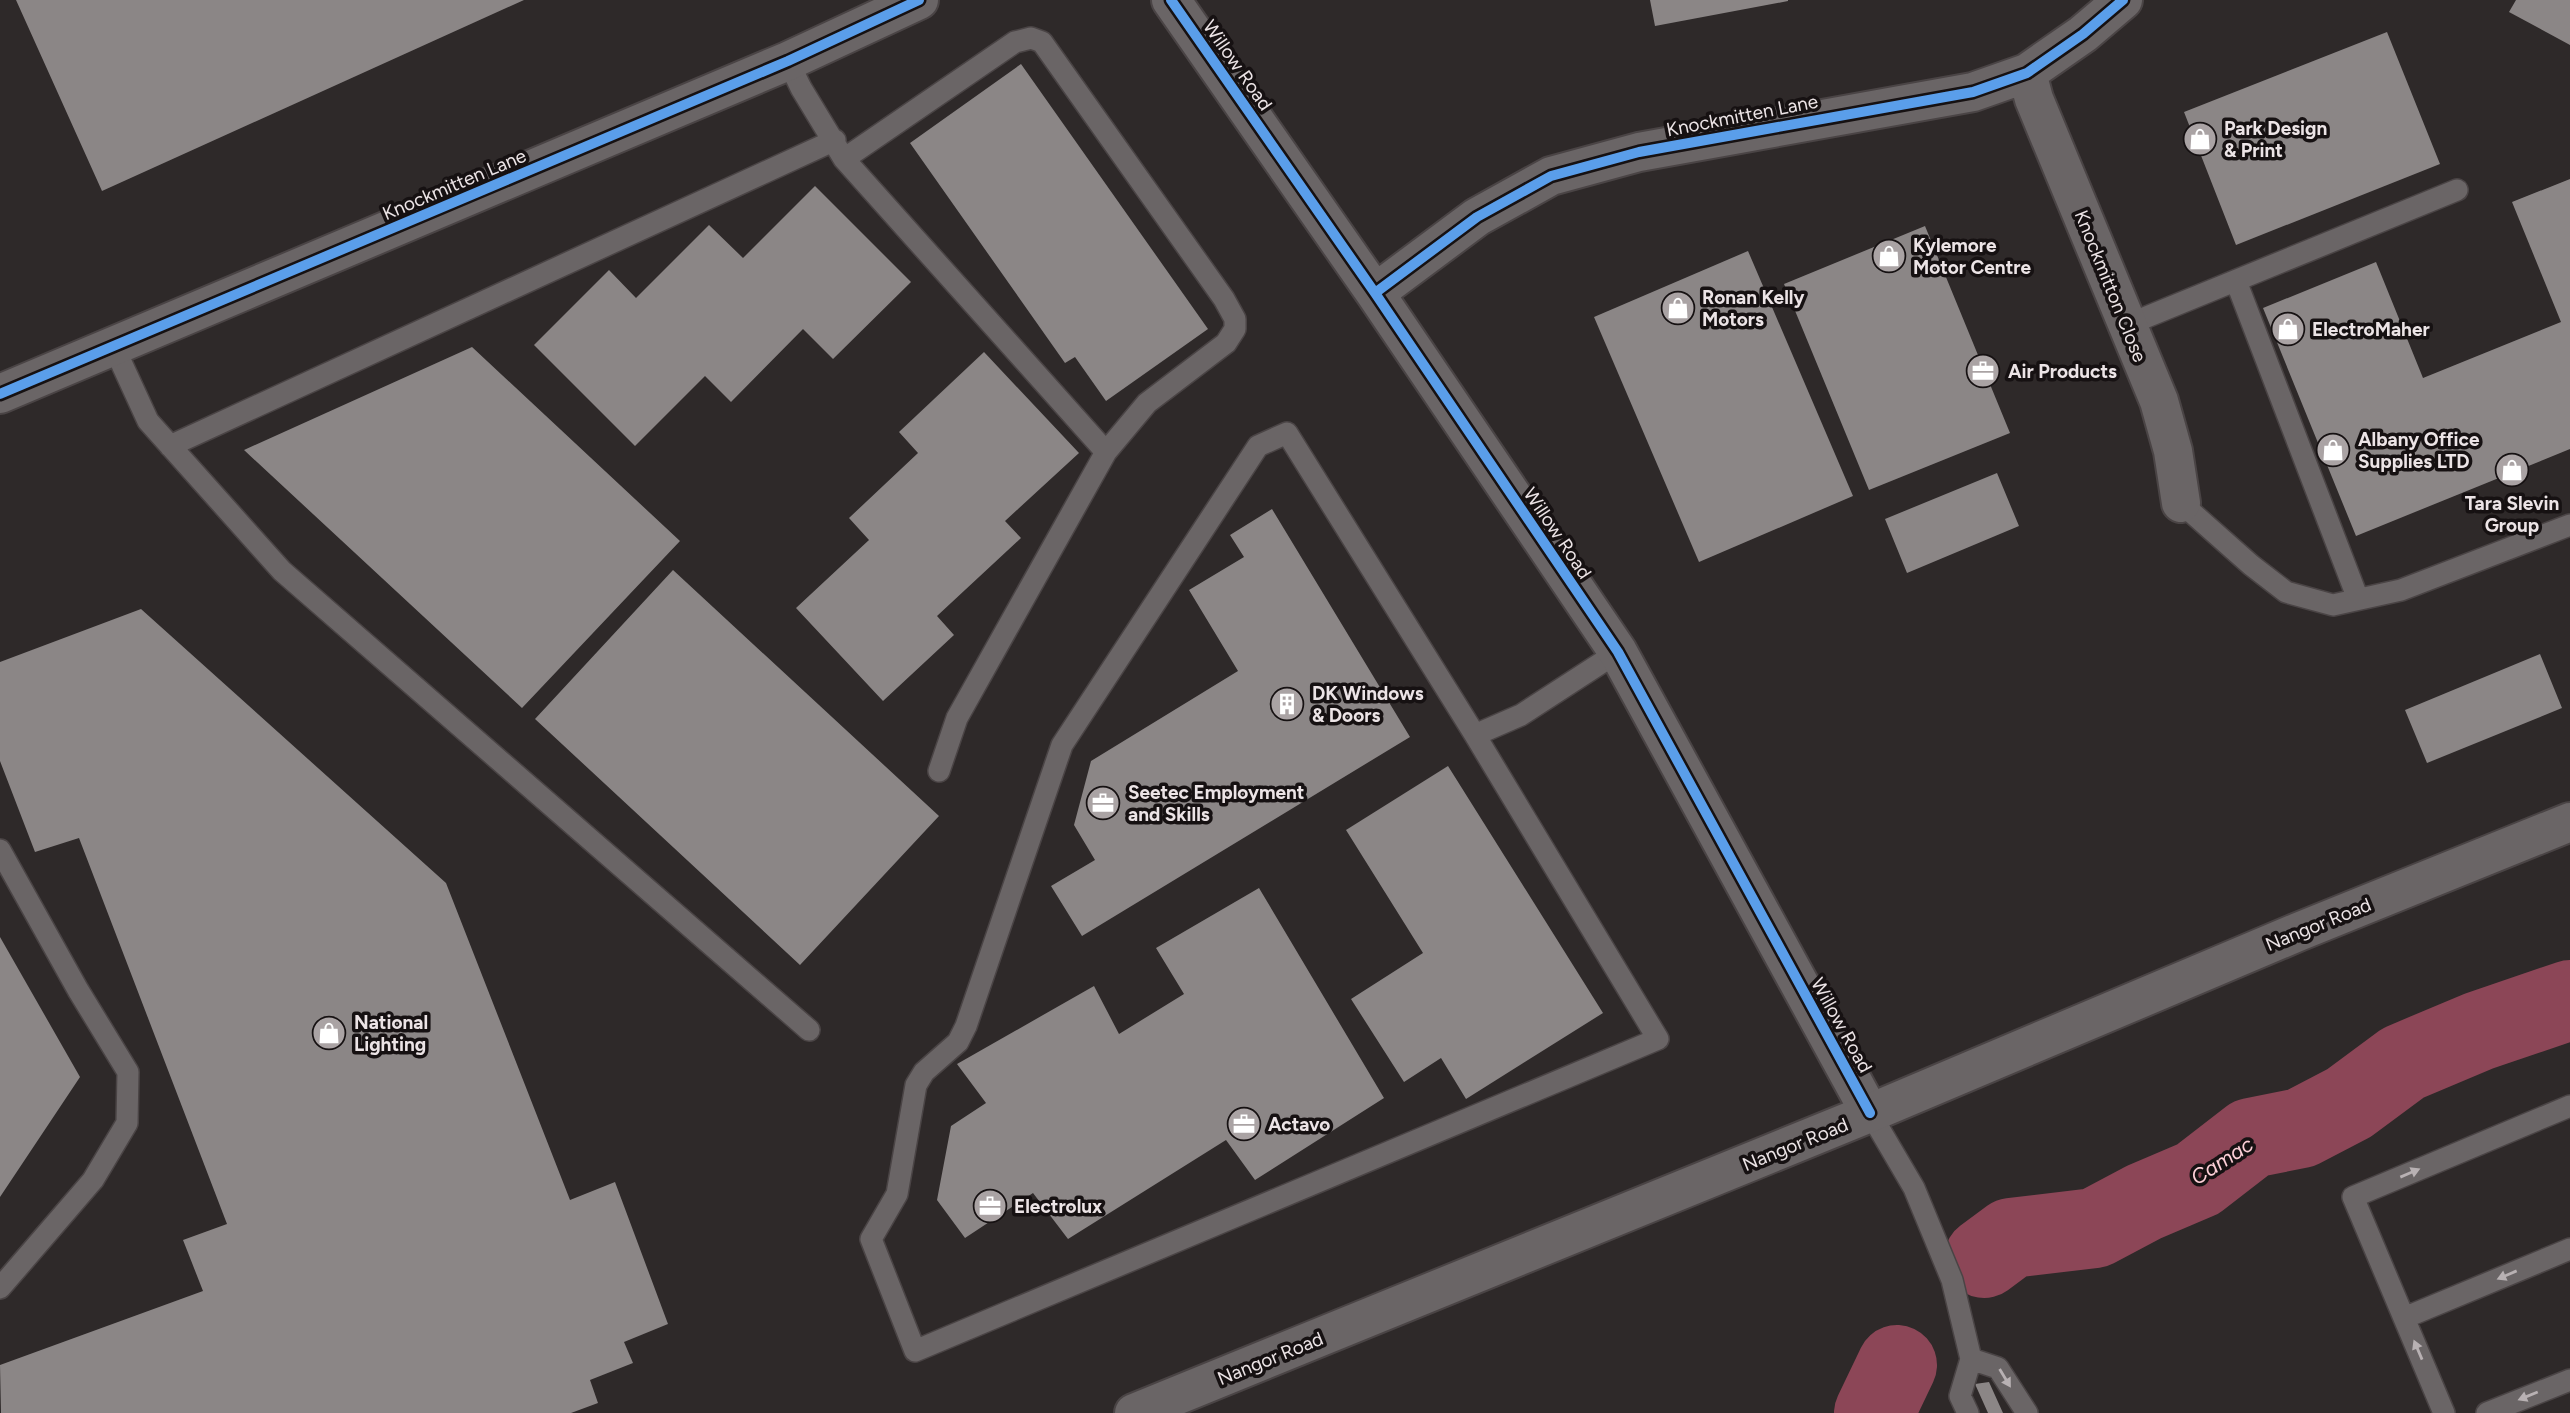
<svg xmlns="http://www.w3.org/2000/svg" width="2570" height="1413" font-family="Figtree,sans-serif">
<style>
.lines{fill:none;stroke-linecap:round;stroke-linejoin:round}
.river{stroke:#8c4657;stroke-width:80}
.building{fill:#8b8686}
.service-casing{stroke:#4a4445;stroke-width:24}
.minor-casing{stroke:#4a4445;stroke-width:42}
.secondary-casing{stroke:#4a4445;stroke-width:42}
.service{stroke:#6a6566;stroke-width:21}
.minor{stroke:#6a6566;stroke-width:38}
.secondary{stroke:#6a6566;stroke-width:38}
.cycleway-casing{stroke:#161112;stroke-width:15}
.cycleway{stroke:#5a9eea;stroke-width:10}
.oneway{fill:#b8b1b3}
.labels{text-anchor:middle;stroke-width:7;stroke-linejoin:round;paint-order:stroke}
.street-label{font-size:19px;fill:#ece4e6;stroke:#161112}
.poi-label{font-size:19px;font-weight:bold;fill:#ece4e6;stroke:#161112;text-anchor:start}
.water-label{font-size:21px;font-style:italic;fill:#fdcfd7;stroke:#161112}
</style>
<rect width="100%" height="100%" fill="#2e2929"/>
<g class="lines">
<path class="river" d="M 1984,1258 L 2011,1238 L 2095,1228 L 2144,1202 L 2198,1179 L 2251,1138 L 2301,1128 L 2349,1103 L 2403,1063 L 2479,1031 L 2570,1000
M 1874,1413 L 1897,1365"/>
</g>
<path class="building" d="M 16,0 L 524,0 L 102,191 Z
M 1650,0 L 1788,0 L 1788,1 L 1655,26 Z
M 2516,0 L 2570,0 L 2570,45 L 2509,12 Z
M 2387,32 L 2440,164 L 2236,245 L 2184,112 Z
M 1021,64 L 1208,329 L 1106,401 L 1075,357 L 1065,363 L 910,143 Z
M 2570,179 L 2570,449 L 2356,536 L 2263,308 L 2376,262 L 2423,378 L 2561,322 L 2512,202 Z
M 815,186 L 911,282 L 833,359 L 803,329 L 731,402 L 705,376 L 635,446 L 534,345 L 609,270 L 636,298 L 709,225 L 743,258 Z
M 1925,226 L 2010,433 L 1869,490 L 1784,284 Z
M 1748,251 L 1853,496 L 1699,562 L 1594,317 Z
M 472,347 L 680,541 L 522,708 L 244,450 Z
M 984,352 L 1079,453 L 1005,521 L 1021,538 L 937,616 L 954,635 L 883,701 L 796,608 L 869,540 L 849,518 L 918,453 L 899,432 Z
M 1997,473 L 2019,526 L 1907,573 L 1885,519 Z
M 1272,509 L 1410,737 L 1082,936 L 1051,886 L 1095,860 L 1074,825 L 1091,761 L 1238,671 L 1189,590 L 1244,557 L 1230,535 Z
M 673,570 L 939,816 L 800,965 L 535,719 Z
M 141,609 L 446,883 L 570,1200 L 615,1182 L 668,1324 L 624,1342 L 633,1363 L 590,1380 L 598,1403 L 571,1413 L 1,1413 L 0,1365 L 203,1291 L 183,1240 L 227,1224 L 79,838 L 35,852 L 0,761 L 0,662 Z
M 2540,654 L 2562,708 L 2427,763 L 2405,710 Z
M 1448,766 L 1603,1013 L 1466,1099 L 1441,1058 L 1404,1082 L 1351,999 L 1423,953 L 1346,830 Z
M 1259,888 L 1384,1098 L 1255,1180 L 1226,1140 L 1068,1239 L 1033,1193 L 965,1238 L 937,1200 L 951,1126 L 986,1103 L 957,1064 L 1094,986 L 1119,1034 L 1184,994 L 1156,948 Z
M 0,937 L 80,1077 L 0,1197 Z
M 1989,1382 L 2003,1413 L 1988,1413 L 1975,1384 Z"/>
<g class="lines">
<defs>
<path id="service" d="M 788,61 L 801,88 L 844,159 L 1106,452
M 844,159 L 1015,42 L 1031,38 L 1042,42 L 1224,299 L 1235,319 L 1235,329 L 1226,343 L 1147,403 L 1106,452 L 957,718 L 939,771
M 2236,281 L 2358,599
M 2127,325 L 2457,190
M 114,347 L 148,421 L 282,571 L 809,1030
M 1287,433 L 1475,735 L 1658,1039 L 915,1351 L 871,1239 L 897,1194 L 916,1085 L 924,1072 L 958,1042 L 966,1026 L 1062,745 L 1258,446 Z
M 170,446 L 835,140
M 2181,503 L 2251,565 L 2286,592 L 2333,605 L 2401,590 L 2570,525
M 1475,735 L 1521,715 L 1618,652
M 0,850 L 78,990 L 128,1072 L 127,1123 L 93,1180 L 0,1288
M 1870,1113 L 1914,1188 L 1952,1280 L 1971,1359 L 1960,1396 L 1968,1413
M 2404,1318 L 2570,1249
M 1971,1359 L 1998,1368 L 2027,1413
M 2444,1413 L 2353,1197 L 2570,1106
M 2487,1413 L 2570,1380"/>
<path id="minor" d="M 1171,0 L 1375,293 L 1618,652 L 1870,1113
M 2027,73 L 2034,99 L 2159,401 L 2173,451 L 2181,503
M 1375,293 L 1477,217 L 1551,176 L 1639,152 L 1973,92 L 2027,73 L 2083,34 L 2123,0
M 0,394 L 788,61 L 919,0"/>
<path id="secondary" d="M 1134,1413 L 1870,1113 L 2298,932 L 2570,822"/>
</defs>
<use href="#service" class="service-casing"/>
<use href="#minor" class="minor-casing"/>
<use href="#secondary" class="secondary-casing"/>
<use href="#service" class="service"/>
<use href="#minor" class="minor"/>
<use href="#secondary" class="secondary"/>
<defs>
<path id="cycleway" d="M 1171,0 L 1375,293 L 1618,652 L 1870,1113
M 1375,293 L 1477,217 L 1551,176 L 1639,152 L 1973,92 L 2027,73 L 2083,34 L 2123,0
M 0,394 L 788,61 L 919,0"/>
</defs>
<use href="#cycleway" class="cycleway-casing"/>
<use href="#cycleway" class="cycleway"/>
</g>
<defs><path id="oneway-solid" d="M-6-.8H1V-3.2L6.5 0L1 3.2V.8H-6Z" transform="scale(1.75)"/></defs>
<g class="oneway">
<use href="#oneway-solid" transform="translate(2410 1173) rotate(-23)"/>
<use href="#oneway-solid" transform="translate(2507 1275) rotate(157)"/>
<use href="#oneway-solid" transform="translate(2418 1350) rotate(-113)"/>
<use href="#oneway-solid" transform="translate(2005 1378) rotate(59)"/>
<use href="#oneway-solid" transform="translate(2528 1396) rotate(158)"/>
</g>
<defs>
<symbol id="shop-disc" viewBox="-11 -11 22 22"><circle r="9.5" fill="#aaa3a4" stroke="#161112"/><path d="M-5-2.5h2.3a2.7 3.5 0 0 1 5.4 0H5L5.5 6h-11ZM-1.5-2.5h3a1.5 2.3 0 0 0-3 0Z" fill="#fff"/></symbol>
<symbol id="office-disc" viewBox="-11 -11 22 22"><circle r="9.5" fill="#aaa3a4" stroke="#161112"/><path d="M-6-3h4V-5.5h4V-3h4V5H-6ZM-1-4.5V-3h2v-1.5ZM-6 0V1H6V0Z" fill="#fff"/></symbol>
<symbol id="building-disc" viewBox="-11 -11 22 22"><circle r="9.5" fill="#aaa3a4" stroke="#161112"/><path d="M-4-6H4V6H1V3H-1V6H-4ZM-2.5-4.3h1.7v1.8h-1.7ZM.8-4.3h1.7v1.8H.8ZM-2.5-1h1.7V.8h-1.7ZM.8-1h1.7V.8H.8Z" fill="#fff"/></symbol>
</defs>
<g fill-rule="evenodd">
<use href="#shop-disc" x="2181" y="120" width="38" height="38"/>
<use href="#shop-disc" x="1870" y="237" width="38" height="38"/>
<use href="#shop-disc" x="1659" y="289" width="38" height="38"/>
<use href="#shop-disc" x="2269" y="310" width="38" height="38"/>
<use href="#office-disc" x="1964" y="352" width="38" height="38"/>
<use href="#shop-disc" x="2314" y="431" width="38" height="38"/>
<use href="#shop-disc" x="2493" y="451" width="38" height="38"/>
<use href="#building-disc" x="1268" y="685" width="38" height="38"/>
<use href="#office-disc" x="1084" y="784" width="38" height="38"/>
<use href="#shop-disc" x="310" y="1014" width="38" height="38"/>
<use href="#office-disc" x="1225" y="1105" width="38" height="38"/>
<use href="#office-disc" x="971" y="1187" width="38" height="38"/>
</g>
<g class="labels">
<g class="street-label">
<text transform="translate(1238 65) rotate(55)" y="7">Willow Road</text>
<text transform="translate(1742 115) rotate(-11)" y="7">Knockmitten Lane</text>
<text transform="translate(454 184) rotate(-23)" y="7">Knockmitten Lane</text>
<text transform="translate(2111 286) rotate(68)" y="7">Knockmitton Close</text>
<text transform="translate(1558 533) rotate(56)" y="7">Willow Road</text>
<text transform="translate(2318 924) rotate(-22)" y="7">Nangor Road</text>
<text transform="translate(1842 1025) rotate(61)" y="7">Willow Road</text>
<text transform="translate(1795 1144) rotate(-22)" y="7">Nangor Road</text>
<text transform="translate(1270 1358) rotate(-22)" y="7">Nangor Road</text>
</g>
<g class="poi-label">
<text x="2224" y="135">Park Design<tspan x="2224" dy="22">&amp; Print</tspan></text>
<text x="1913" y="252">Kylemore<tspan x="1913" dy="22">Motor Centre</tspan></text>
<text x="1702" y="304">Ronan Kelly<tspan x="1702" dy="22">Motors</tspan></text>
<text x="2312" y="336">ElectroMaher</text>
<text x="2008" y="378">Air Products</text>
<text x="2358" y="446">Albany Office<tspan x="2358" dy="22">Supplies LTD</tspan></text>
<text x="2512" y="510" text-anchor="middle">Tara Slevin<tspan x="2512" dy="22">Group</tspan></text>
<text x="1312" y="700">DK Windows<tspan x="1312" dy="22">&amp; Doors</tspan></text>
<text x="1128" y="799">Seetec Employment<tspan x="1128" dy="22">and Skills</tspan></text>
<text x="354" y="1029">National<tspan x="354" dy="22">Lighting</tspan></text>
<text x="1268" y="1131">Actavo</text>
<text x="1014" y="1213">Electrolux</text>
</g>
<g class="water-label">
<text transform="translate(2222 1161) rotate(-33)" y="7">Camac</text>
</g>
</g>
</svg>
